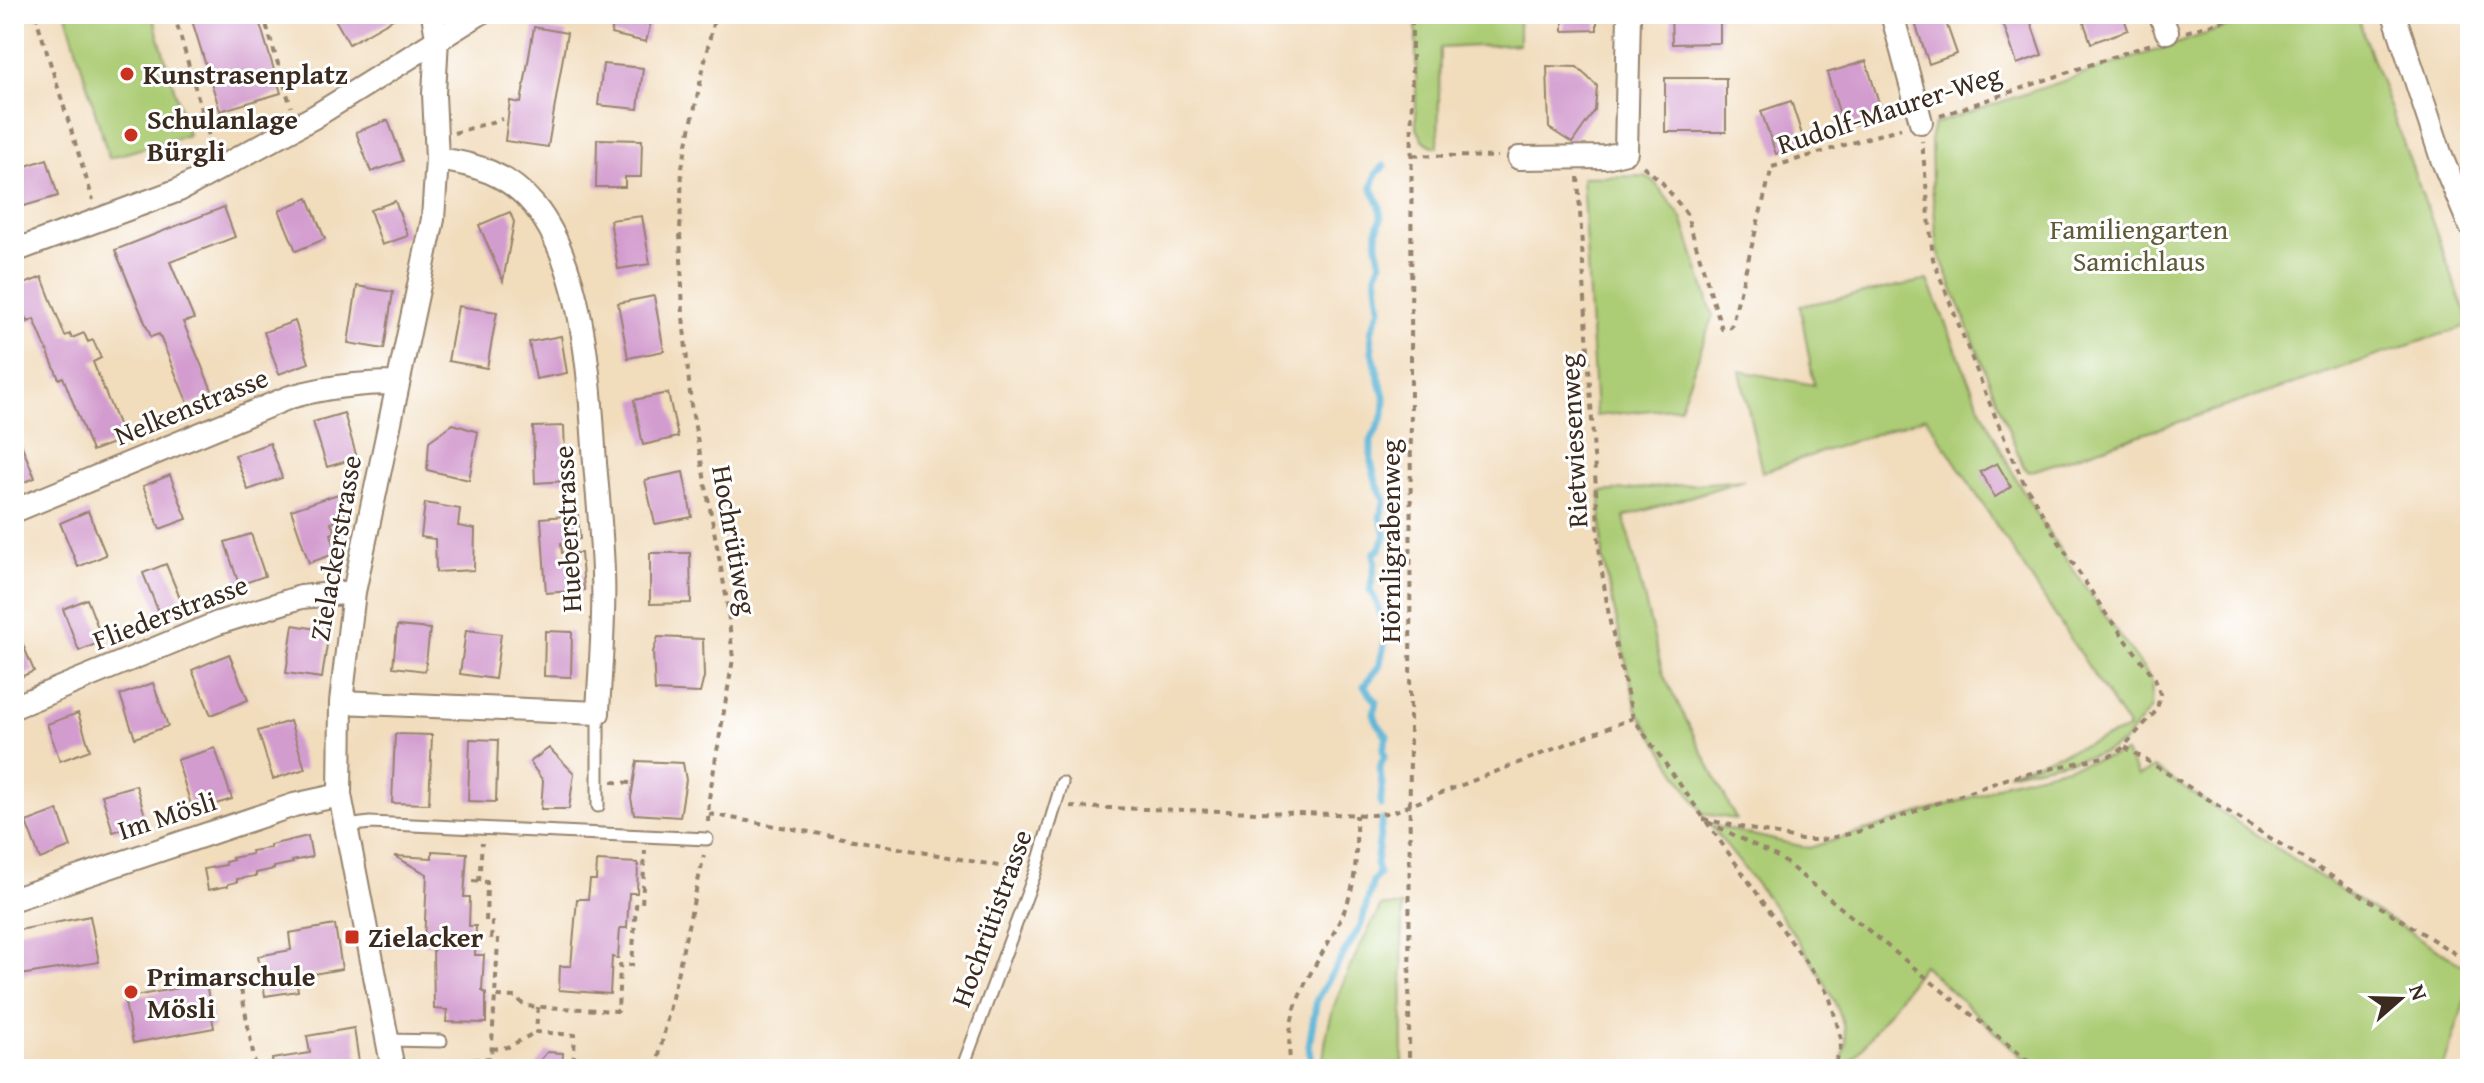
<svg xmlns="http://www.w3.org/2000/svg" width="2484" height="1083" font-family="'Gentium Book Plus',serif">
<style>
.green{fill:#accc74;stroke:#747b49;stroke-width:2}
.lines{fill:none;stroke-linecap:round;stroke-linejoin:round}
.stream{stroke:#58b3d5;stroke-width:7}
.building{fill:#d39ccf}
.service-casing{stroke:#96836d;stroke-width:15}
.minor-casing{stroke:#96836d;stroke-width:26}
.path{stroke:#96836d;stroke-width:4;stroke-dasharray:6 6;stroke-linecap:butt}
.service{stroke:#fff;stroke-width:11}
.minor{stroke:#fff;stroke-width:22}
.poi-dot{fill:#c8321e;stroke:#fff;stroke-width:3}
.labels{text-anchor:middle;stroke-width:6;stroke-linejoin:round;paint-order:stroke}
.poi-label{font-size:28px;font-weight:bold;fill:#3b2a1e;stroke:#fff;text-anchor:start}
.street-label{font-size:28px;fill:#3b2a1e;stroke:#fff}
.park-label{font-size:28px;fill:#5d5b38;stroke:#fff}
</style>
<rect width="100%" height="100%" fill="#fff"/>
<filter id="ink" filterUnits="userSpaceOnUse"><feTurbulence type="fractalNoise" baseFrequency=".0125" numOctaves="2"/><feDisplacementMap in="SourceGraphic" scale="16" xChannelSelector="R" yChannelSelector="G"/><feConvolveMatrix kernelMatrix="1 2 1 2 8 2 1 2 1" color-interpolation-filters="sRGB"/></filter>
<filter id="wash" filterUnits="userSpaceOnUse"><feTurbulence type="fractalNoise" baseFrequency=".006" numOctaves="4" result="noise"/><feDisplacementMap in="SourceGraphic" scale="32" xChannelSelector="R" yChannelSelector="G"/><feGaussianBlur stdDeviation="1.8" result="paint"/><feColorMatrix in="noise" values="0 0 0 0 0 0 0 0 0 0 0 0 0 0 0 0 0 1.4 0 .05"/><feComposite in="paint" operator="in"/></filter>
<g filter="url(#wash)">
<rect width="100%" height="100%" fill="#f1dcbc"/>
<path class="green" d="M 66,14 L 152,14 L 188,135 L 109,158 Z
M 1416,14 L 1519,14 L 1519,44 L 1440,48 L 1438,147 C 1425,145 1421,138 1416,126 Z
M 2266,14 L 2356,14 L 2470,325 L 2029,472 L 2023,466 L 1938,251 L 1932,186 L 1931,136 L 1934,124 Z
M 1645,176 L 1653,180 L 1682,218 L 1713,316 L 1680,407 L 1596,416 L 1582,177 Z
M 1928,280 C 1957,350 1983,422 2021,487 C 2060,555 2107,617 2152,681 L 2151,708 L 2123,743 L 2101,754 L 2007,773 L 2129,729 L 1926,417 L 1762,472 L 1740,371 L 1814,385 L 1800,306 Z
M 1744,480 L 1624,517 L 1663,674 L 1736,819 L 1703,814 L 1637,710 L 1603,560 L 1600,492 Z
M 2125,753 L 2138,776 L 2154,768 L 2336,887 L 2463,965 L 2470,985 L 2443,1069 L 2035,1069 L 1923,965 L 1856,1056 L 1845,1069 L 1839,1069 C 1841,1060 1847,1048 1846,1039 C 1840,980 1748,875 1710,825 L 1809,848 L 1982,794 L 2006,782 Z
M 1381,906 L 1402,906 L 1403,1069 L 1323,1069 C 1324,1008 1354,959 1381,906 Z"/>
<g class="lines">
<path class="stream" d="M 1381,805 C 1380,798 1383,792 1382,784 C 1380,772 1378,767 1385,756 L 1383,750 L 1387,736 L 1377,723 L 1374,713 L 1376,701 L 1364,686 L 1379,667 L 1386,637 L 1378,605 L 1370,590 L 1375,564 L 1374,553 L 1380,549 L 1386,535 L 1380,517 L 1385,500 L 1377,484 L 1371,462 L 1371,441 L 1384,415 L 1385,400 L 1372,351 L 1371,332 L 1380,308 L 1376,274 L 1381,263 L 1377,245 L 1377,231 L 1381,219 L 1380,206 L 1372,188 L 1376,174 L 1384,166
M 1311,1069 L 1309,1045 L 1317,999 L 1361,925 L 1373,881 L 1379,874 L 1376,865 L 1382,820"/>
</g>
<g id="blocks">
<path class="building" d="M 190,14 L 257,14 L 281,93 L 220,111 Z
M 332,14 L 402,14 L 349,44 Z
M 616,14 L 653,14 L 646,42 L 611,34 Z
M 1563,14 L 1597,14 L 1597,30 L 1563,31 Z
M 1671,14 L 1720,14 L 1720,43 L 1672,44 Z
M 1912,14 L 1943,14 L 1957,54 L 1929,64 Z
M 2000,14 L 2028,14 L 2042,55 L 2017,64 Z
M 2081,14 L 2123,14 L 2128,30 L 2091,43 Z
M 534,27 L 567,33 L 548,147 L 505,141 L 510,101 L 521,103 Z
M 1866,61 L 1883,116 L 1844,128 L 1827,73 Z
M 603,64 L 643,68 L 638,109 L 598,105 Z
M 1547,66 L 1577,67 L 1597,86 L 1595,110 L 1572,143 L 1549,128 Z
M 1665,78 L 1726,78 L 1726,132 L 1665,132 Z
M 1791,101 L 1805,144 L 1776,154 L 1761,111 Z
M 388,120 L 403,161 L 371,172 L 356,132 Z
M 597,139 L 642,140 L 641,177 L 625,177 L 625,187 L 596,187 Z
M 47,159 L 58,196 L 14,209 L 14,170 Z
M 308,198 L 325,239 L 296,251 L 279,210 Z
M 395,201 L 408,236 L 382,245 L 370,210 Z
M 224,207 L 235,237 L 170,262 L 194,319 L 183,322 L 214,395 L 189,406 L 159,334 L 151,337 L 115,250 Z
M 510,212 L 514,222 L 503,281 L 479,225 Z
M 642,216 L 650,264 L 618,269 L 610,220 Z
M 42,277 L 65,336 L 70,334 L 72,338 L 84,333 L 88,342 L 93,340 L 101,358 L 93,362 L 124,439 L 92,451 L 63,377 L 59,379 L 34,319 L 28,322 L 14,288 Z
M 357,286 L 393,292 L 384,349 L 348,343 Z
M 654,296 L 664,351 L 628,358 L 618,303 Z
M 458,306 L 497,312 L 487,368 L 448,361 Z
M 295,321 L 309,363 L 279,374 L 264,332 Z
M 561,336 L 567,373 L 536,379 L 529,342 Z
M 668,393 L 678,437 L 643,445 L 634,400 Z
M 344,413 L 357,458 L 327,467 L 313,422 Z
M 453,424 L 478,432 L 469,480 L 427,470 L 429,441 Z
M 564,426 L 566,481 L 535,483 L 533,427 Z
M 14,427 L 35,478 L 14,486 Z
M 270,443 L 282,478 L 248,490 L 235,455 Z
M 1997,463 L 2011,487 L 1995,497 L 1980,472 Z
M 683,472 L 692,517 L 655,524 L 645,480 Z
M 170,475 L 187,519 L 160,529 L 143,486 Z
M 338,494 L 346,518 L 331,523 L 335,532 L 331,534 L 337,553 L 309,563 L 291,510 Z
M 425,503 L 460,509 L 458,526 L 475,529 L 474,570 L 436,572 L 435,539 L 421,537 Z
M 88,511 L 106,555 L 78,567 L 60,523 Z
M 578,515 L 580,539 L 561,543 L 562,553 L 581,553 L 584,590 L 546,593 L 541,518 Z
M 251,534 L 265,576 L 239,585 L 225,542 Z
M 650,553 L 690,553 L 691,603 L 650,604 Z
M 166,564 L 184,608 L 161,618 L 143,573 Z
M 87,599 L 103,641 L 79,651 L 63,609 Z
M 14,623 L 34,671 L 14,680 Z
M 293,625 L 329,631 L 322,678 L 286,673 Z
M 397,626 L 430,629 L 425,671 L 393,667 Z
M 466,630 L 501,634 L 495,679 L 460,674 Z
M 545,631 L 572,632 L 571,677 L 544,676 Z
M 658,637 L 703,639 L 704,677 L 700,693 L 655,691 L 653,652 Z
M 229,654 L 248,700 L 211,715 L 192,670 Z
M 153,683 L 168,726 L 135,738 L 120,695 Z
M 78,713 L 90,750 L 60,761 L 47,724 Z
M 290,721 L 305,769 L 273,779 L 258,731 Z
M 395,734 L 432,735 L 429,804 L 392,803 Z
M 470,739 L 498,740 L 496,802 L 468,801 Z
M 215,748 L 232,799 L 193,811 L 177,760 Z
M 549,748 L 574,773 L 569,809 L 541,809 L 543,781 L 530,762 Z
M 637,761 L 683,763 L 686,780 L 680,817 L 634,814 L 631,798 Z
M 136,785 L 147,822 L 113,832 L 102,795 Z
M 58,810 L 71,847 L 40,859 L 26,822 Z
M 308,836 L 312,857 L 292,861 L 293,863 L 274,867 L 274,869 L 256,873 L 256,876 L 237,879 L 237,882 L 228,884 L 228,886 L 208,890 L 204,869 L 226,865 L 225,862 L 233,860 L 232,858 L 252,854 L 251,851 L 270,848 L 270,845 Z
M 432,851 L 467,853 L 464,897 L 470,897 L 469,926 L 476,926 L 475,955 L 484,955 L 482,991 L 486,993 L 486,1023 L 446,1022 L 447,1010 L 434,1009 L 433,945 L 424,944 L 427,874 L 394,856 L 432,858 Z
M 597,861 L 638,863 L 637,893 L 629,893 L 627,928 L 620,928 L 618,958 L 612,957 L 610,994 L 559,990 L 560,966 L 571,966 L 577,899 L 588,899 L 590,880 L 596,880 Z
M 90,916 L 99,962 L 14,976 L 14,931 Z
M 335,925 L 342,969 L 296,977 L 298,991 L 265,996 L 258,956 L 291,950 L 289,933 Z
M 206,983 L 214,1028 L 133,1043 L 124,998 Z
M 354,1028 L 360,1069 L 273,1069 L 272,1059 L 310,1053 L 307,1036 Z
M 547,1052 L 563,1053 L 562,1069 L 533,1069 Z"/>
</g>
</g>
<g filter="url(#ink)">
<use href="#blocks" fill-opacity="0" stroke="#96836d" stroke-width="2"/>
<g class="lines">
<defs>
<path id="service" d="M 598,806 L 598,713
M 346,826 L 370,823 L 707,839
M 387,1040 L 441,1041
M 962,1069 L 1035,873 L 1062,783"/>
<path id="minor" d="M 1892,14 L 1921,122
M 2160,14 L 2167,32
M 2394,14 L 2442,159 L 2470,226
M 1519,158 L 1606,157 L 1626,152 L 1629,14
M 14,251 L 179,190 L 314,117 L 479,14
M 14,511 L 290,397 C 326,387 359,383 396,383
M 341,702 L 598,713 C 600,667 605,619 603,573 C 602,536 598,499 595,463 C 590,386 585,267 534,205 C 508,174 476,164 437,159
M 14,707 L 218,623 L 301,597 L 354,592
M 14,899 L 294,805 L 340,795
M 393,1069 L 340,795 L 341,702 L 354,592 L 433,219 L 437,159 L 434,94 L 437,38 L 433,14"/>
</defs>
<use href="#service" class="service-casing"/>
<use href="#minor" class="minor-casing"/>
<path class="path" d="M 35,14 L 93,200
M 174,14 L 213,150
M 263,14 L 291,107
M 2186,32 L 2245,14
M 1940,116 L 2151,44
M 454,133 L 502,119
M 1413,155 L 1498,157
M 1643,166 L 1661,181 L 1686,213 L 1722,329 L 1731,327 L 1772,167 L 1901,128
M 1578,177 L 1600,560 L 1610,622 L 1633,718
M 2125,747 L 2470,963
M 612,782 L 632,783
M 1070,807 L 1373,815 L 1393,812 L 1633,718 L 1829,995 L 1842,1042 L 1834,1069
M 709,814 L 1021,870
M 1703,819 L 1801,840 L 1821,840 L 1854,833 L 2009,778 L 2117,754 L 2157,710 L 2160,694 L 2155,678 L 2106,614 L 2059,542 L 2022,479 L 1987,397 L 1933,259 L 1922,141
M 708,822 L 709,798 L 733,659 L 727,601 L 691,405 L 683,316 L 680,232 L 682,167 L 715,14
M 1708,822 L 1780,858 L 2038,1069
M 472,881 L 487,882 L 486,923 L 492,923 L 491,940 L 498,940 L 495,996 L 517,997 L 524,1006 L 618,1011 L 620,965 L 632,965 L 636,905 L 642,905 L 645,851
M 479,881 L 482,843
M 241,989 L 256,1069
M 538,1007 L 536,1032 L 575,1035 L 573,1069
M 492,1049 L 508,1047 L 536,1032
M 413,1065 L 491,1058 L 495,996
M 491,1069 L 491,1058
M 656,1069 L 704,855
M 1291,1069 C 1280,994 1325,964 1348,901 C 1358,874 1356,843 1356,815
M 1409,1069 L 1412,14
M 2456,1069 L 2470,1036"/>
<use href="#service" class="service"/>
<use href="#minor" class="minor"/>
</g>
</g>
<g class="poi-dot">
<circle cx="127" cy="74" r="8"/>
<circle cx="131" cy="135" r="8"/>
<rect x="344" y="929" width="16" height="16" rx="4"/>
<circle cx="131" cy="992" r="8"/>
</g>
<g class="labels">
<g class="poi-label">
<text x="143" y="84">Kunstrasenplatz</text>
<text x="147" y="129">Schulanlage<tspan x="147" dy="32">Bürgli</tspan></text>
<text x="368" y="947">Zielacker</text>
<text x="147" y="986">Primarschule<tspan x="147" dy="32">Mösli</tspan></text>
</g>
<g class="street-label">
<text transform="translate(1889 109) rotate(-18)" y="10">Rudolf-Maurer-Weg</text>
<text transform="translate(191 406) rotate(-22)" y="10">Nelkenstrasse</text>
<text transform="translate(1573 441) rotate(-93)" y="10">Rietwiesenweg</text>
<text transform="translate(567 529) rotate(-93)" y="10">Hueberstrasse</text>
<text transform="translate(735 540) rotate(80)" y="10">Hochrütiweg</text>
<text transform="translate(1390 541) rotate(-90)" y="10">Hörnligrabenweg</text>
<text transform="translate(335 548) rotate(-80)" y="10">Zielackerstrasse</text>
<text transform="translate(170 612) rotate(-21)" y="10">Fliederstrasse</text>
<text transform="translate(167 815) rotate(-18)" y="10">Im Mösli</text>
<text transform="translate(991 918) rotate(-70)" y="10">Hochrütistrasse</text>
</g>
<g class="park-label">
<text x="2139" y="239">Familiengarten<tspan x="2139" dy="32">Samichlaus</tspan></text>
</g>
</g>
<rect width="2484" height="1083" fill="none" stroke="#fff" stroke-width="48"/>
<g transform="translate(2400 999) rotate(70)" stroke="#ffffff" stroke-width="6" paint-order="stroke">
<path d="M0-6L14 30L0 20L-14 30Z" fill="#3b2a1e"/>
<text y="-12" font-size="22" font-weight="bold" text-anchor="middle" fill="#3b2a1e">N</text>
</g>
</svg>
